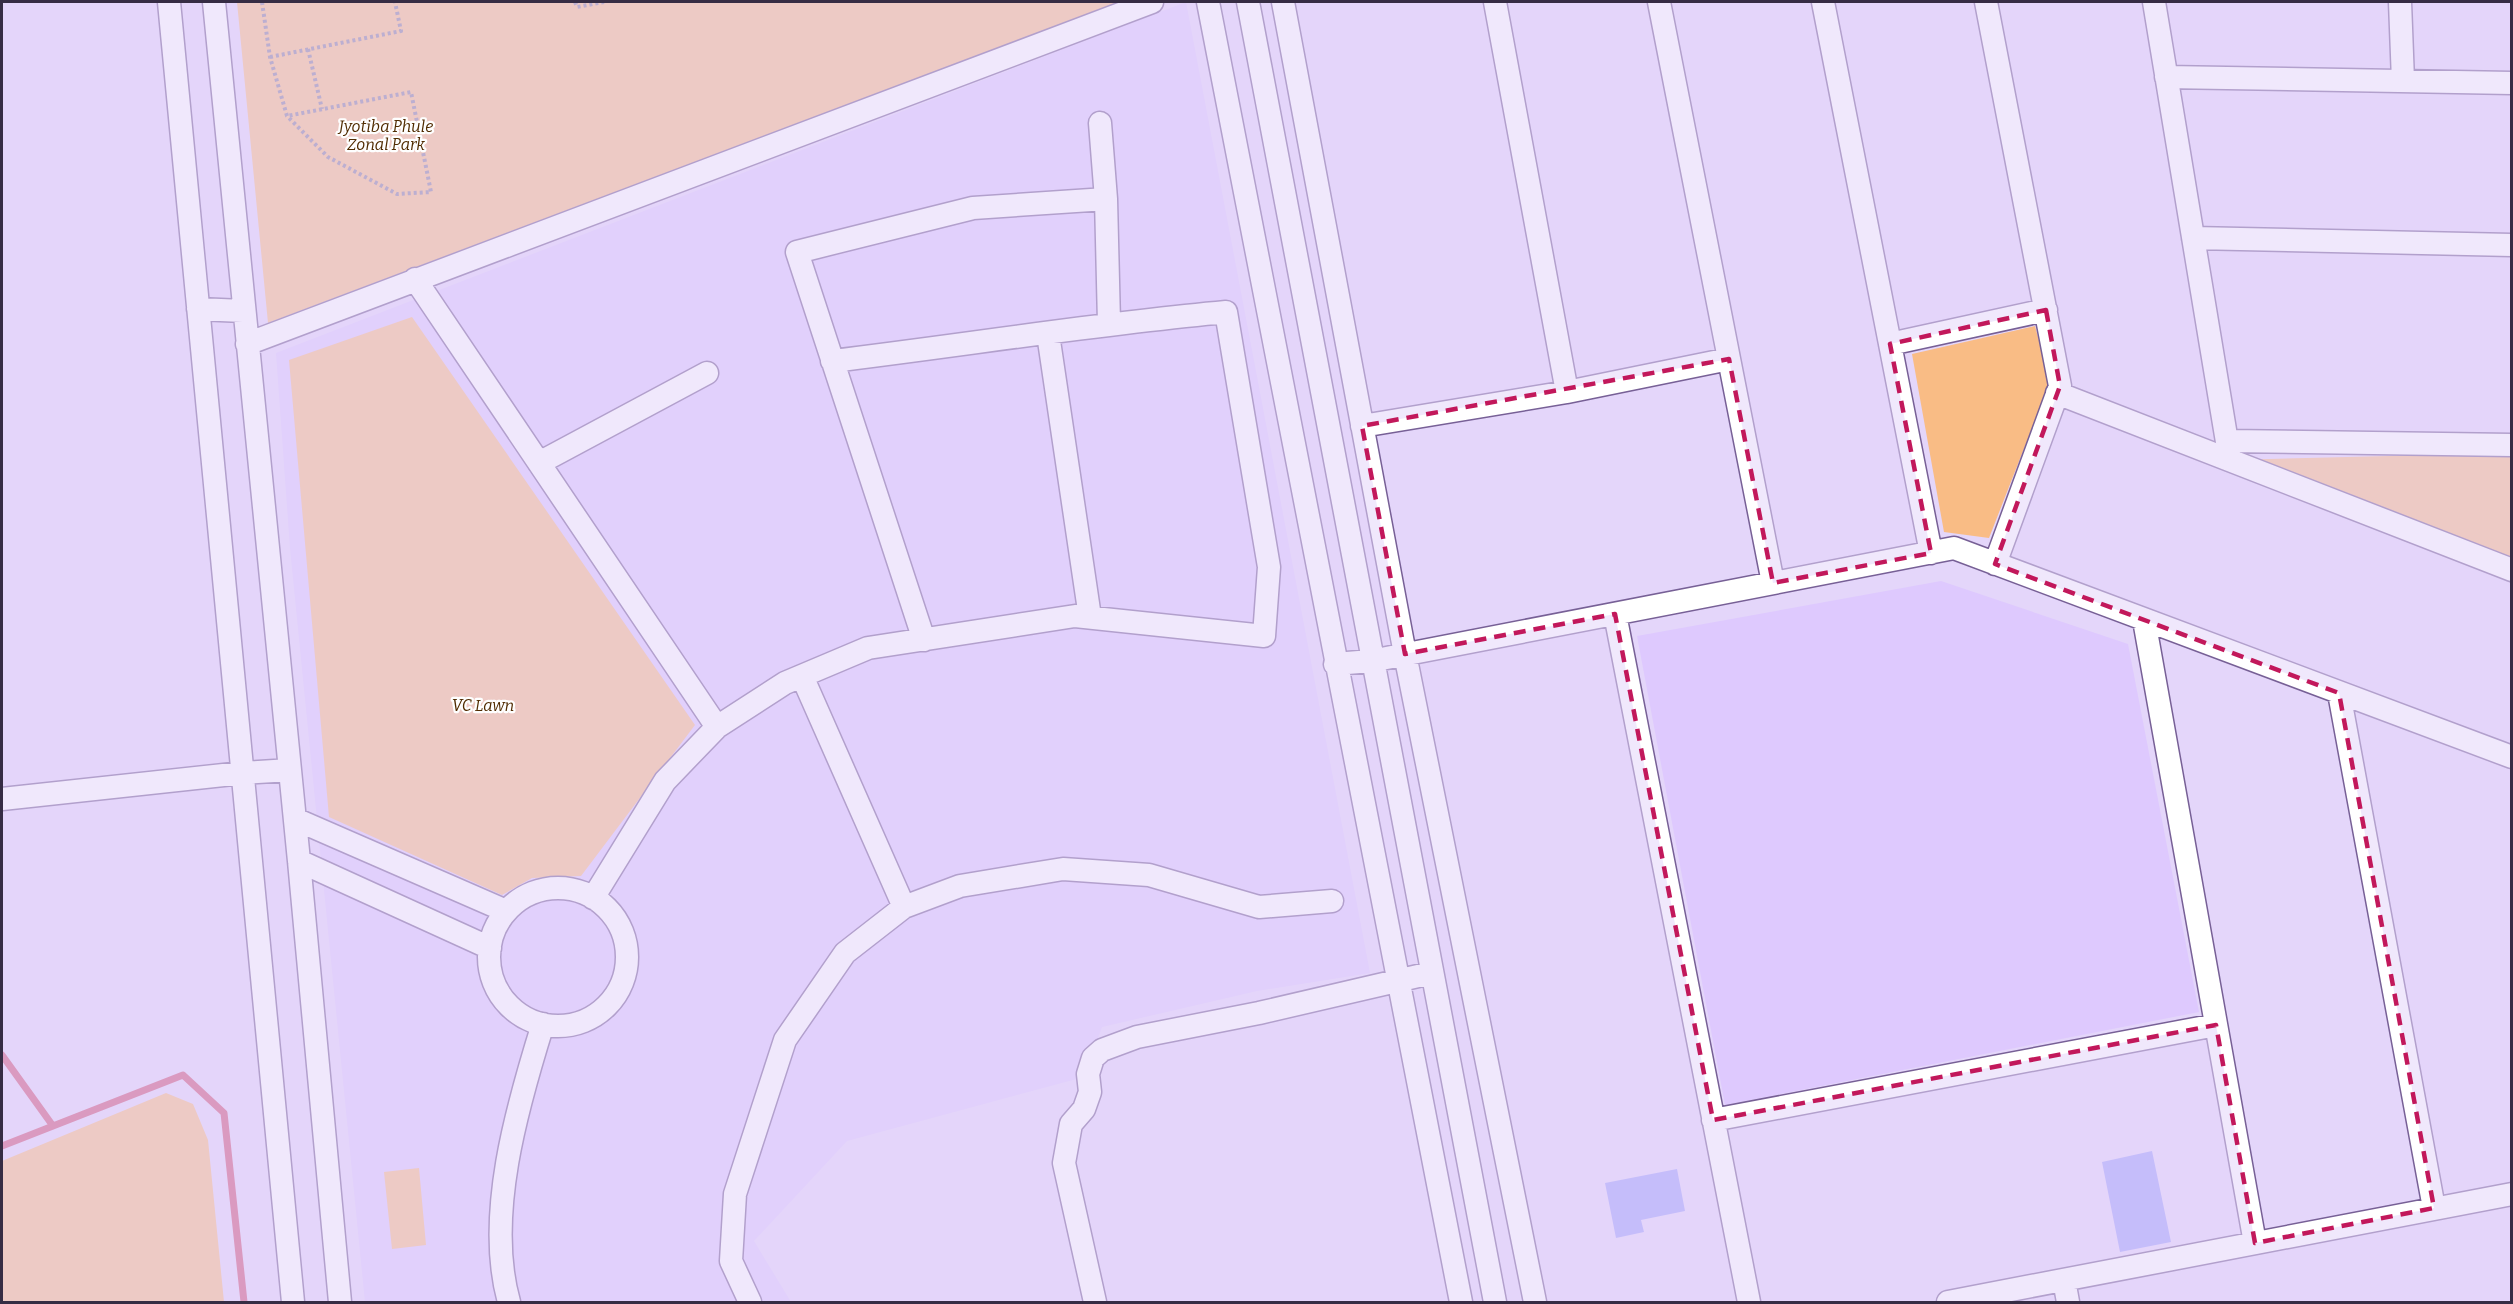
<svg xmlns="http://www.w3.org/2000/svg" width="2513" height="1304" font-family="Bitter,serif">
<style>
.built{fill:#dec9fe}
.green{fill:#f9bc85}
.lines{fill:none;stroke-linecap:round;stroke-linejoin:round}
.stream{stroke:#cf527a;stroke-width:7}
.building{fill:#a1a0fb}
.minor-casing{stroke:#776096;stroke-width:25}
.path{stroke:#8d819f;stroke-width:4;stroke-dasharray:3 3;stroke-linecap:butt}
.minor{stroke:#fff;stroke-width:22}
.marked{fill:none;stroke:#c2185b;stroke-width:4.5;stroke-dasharray:12 8;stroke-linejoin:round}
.labels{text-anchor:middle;stroke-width:4.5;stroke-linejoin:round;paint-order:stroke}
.park-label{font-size:16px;font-style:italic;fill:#502b00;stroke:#fefefe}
</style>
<rect width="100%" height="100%" fill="#e4d6fa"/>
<path class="built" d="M 1186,2 L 1370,973 L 1257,991 L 1102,1027 L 1084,1077 L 847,1141 L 754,1241 L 791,1302 L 365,1302 L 290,548 L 276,353 Z
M 1941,581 L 2128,644 L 2199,1012 L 1725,1105 L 1637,636 Z"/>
<path class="green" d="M 237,2 L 1120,2 L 268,323 Z
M 412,317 L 695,725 L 581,876 L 532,878 L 502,895 L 329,817 L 289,360 Z
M 2035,326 L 2050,382 L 1989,538 L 1944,532 L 1912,354 Z
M 2511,453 L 2511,570 L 2230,460 Z
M 166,1093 L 193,1104 L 208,1140 L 224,1302 L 2,1302 L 2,1161 Z
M 419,1168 L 426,1245 L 392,1249 L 384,1172 Z"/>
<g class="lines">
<path class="stream" d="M 2,1055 L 53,1126
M 2,1146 L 183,1075 L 224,1113 L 244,1302"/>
</g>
<path class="building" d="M 2152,1151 L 2171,1242 L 2120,1252 L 2102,1162 Z
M 1677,1169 L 1685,1211 L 1641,1220 L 1644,1232 L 1616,1238 L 1605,1183 Z"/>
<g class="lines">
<defs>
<path id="minor" d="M 169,2 L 293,1302
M 214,2 L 299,861 L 340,1302
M 1208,2 L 1461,1302
M 1248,2 L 1495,1302
M 1283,2 L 1405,654 L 1535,1302
M 1495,2 L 1567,392
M 1659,2 L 1773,583
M 1823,2 L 1931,553
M 1986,2 L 2060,386 L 1995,564
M 2154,2 L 2230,460
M 2400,2 L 2403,81
M 2166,77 L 2512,83
M 1100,123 L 1106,199 L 1109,323
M 2193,238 L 2512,245
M 415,279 L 717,727
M 198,309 L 243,311
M 1048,334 L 1090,617
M 247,344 L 1152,2
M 1890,344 L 2046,310
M 2057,393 L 2512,570
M 1362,426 L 1567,392 L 1729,359
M 2227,441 L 2512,445
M 539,463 L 707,373
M 1615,614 L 1749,1302
M 2144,620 L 2255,1243
M 924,640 L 797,252 L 973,208 L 1106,199
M 1335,664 L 1371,661 L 1954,548 L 2512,757
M 802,676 L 904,907
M 2339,693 L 2434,1208
M 2,799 L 242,773 L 290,770
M 295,819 L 506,911
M 299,861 L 490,948
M489 957a69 69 0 1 1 138 0a69 69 0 1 1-138 0Z
M 593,898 L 665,781 L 717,727 L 785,683 L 868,648 L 1075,616 L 1264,636 L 1269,567 L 1226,312 C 1094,324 964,345 832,361
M 1713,1120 L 2216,1025
M 2064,1280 L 2068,1302
M 509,1302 C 485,1217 517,1107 543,1024
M 750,1302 L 731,1261 L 735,1194 L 785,1040 L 845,953 L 904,907 L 960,886 L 1063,869 L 1149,875 L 1259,907 L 1332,901
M 1095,1302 L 1064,1163 L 1071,1124 L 1084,1109 L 1090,1092 L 1088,1074 L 1093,1058 L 1102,1050 L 1137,1037 L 1259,1013 L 1431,973
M 1948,1302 L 2512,1194"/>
</defs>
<use href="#minor" class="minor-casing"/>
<path class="path" d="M 262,2 L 270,57 L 287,116 L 328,157 L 397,194 L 431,192 L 411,92 L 287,116
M 575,2 L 577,7 L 604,2
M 308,49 L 322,109
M 270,57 L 401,31 L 395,2"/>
<use href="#minor" class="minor"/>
</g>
<path d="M0 0H2513V1304H0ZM 2046,310 L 2060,386 L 1995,564 L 2339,693 L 2434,1208 L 2255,1243 L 2216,1025 L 1713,1120 L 1615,614 L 1405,654 L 1362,426 L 1729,359 L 1773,583 L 1931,553 L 1890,344 Z" fill="#e4d6fa" fill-opacity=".55" fill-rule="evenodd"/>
<path class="marked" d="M 2046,310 L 2060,386 L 1995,564 L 2339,693 L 2434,1208 L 2255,1243 L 2216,1025 L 1713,1120 L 1615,614 L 1405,654 L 1362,426 L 1729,359 L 1773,583 L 1931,553 L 1890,344 Z"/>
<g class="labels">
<g class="park-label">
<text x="386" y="132">Jyotiba Phule<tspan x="386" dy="18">Zonal Park</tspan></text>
<text x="483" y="711">VC Lawn</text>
</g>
</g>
<rect width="2513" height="1304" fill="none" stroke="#362c44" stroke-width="6"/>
</svg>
